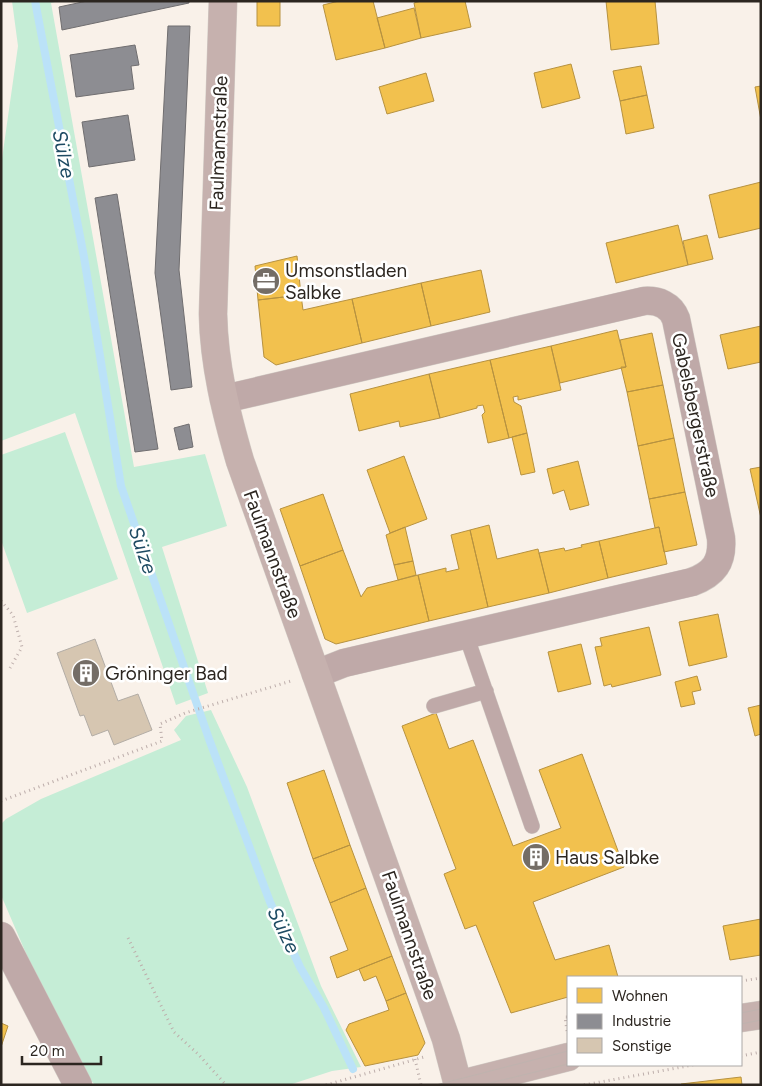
<svg xmlns="http://www.w3.org/2000/svg" width="762" height="1086" font-family="Figtree,sans-serif">
<style>
.green{fill:#c5edd6}
.homes{fill:#f2c14e;stroke:#b79240}
.industry{fill:#8d8d92;stroke:#706e70}
.lines{fill:none;stroke-linecap:round;stroke-linejoin:round}
.stream{stroke:#bbe2f8;stroke-width:8}
.building{fill:#d6c6b1;stroke:#b3ada6}
.service-casing{stroke:#d2ccc6;stroke-width:16}
.minor-casing{stroke:#d2ccc6;stroke-width:29}
.secondary-casing{stroke:#d2ccc6;stroke-width:29}
.path{stroke:#bdaeab;stroke-width:3;stroke-dasharray:1 4;stroke-linecap:butt}
.service{stroke:#bfa9a8;stroke-width:15}
.minor{stroke:#bfa9a8;stroke-width:28}
.secondary{stroke:#c6b1ae;stroke-width:28}
.tram{stroke:#bfb3ae;stroke-width:1}
.labels{text-anchor:middle;stroke-width:5;stroke-linejoin:round;paint-order:stroke}
.street-label{font-size:19px;fill:#2c2620;stroke:#fff}
.poi-label{font-size:19px;fill:#2c2620;stroke:#fff;text-anchor:start}
.water-label{font-size:20px;font-style:italic;fill:#1e4b63;stroke:#fff}
</style>
<rect width="100%" height="100%" fill="#f9f1e9"/>
<path class="green" d="M 12,1 L 59,1 L 51,3 L 134,467 L 205,454 L 227,526 L 162,547 L 208,693 L 176,705 L 75,413 L 1,441 L 1,166 L 18,46 Z
M 65,432 L 118,579 L 27,613 L 1,540 L 1,455 Z
M 211,710 L 247,787 L 321,986 L 361,1067 L 332,1071 L 289,1085 L 95,1085 L 88,1077 L 34,972 L 1,895 L 1,824 L 6,819 L 41,799 L 181,740 L 174,730 L 186,716 Z"/>
<path class="homes" d="M 257,1 L 280,1 L 280,26 L 257,26 Z
M 339,1 L 373,1 L 385,48 L 336,60 L 323,5 Z
M 421,1 L 465,1 L 471,27 L 421,38 L 414,3 Z
M 606,1 L 655,1 L 659,44 L 611,50 Z
M 414,8 L 421,38 L 385,48 L 377,18 Z
M 571,64 L 580,98 L 542,108 L 534,73 Z
M 641,66 L 647,95 L 620,101 L 613,71 Z
M 426,73 L 434,101 L 387,114 L 379,87 Z
M 761,86 L 761,120 L 755,87 Z
M 647,95 L 654,128 L 626,134 L 620,101 Z
M 761,182 L 761,228 L 719,238 L 709,195 Z
M 678,225 L 688,265 L 616,283 L 606,243 Z
M 707,235 L 713,259 L 688,265 L 683,241 Z
M 297,256 L 301,295 L 258,300 L 255,266 Z
M 481,270 L 490,312 L 431,326 L 421,283 Z
M 421,283 L 431,326 L 362,343 L 352,299 Z
M 301,295 L 303,310 L 352,299 L 362,343 L 276,365 L 264,357 L 258,300 Z
M 761,326 L 761,362 L 728,369 L 720,335 Z
M 617,330 L 626,367 L 560,383 L 551,346 Z
M 652,333 L 663,385 L 627,392 L 621,367 L 626,367 L 620,340 Z
M 551,346 L 561,390 L 518,400 L 518,396 L 513,397 L 514,402 L 521,406 L 527,433 L 509,438 L 490,360 Z
M 490,360 L 509,438 L 488,443 L 482,415 L 485,412 L 483,405 L 477,406 L 477,408 L 440,418 L 429,374 Z
M 429,374 L 440,418 L 400,427 L 399,421 L 359,431 L 350,394 Z
M 663,385 L 674,438 L 638,446 L 627,392 Z
M 527,433 L 535,472 L 521,475 L 512,437 Z
M 674,438 L 685,492 L 649,499 L 638,446 Z
M 404,456 L 427,519 L 390,533 L 367,470 Z
M 578,461 L 589,505 L 570,510 L 564,490 L 553,494 L 547,469 Z
M 761,467 L 761,518 L 750,469 Z
M 685,492 L 697,545 L 664,552 L 659,527 L 655,528 L 649,499 Z
M 323,494 L 343,550 L 300,566 L 280,509 Z
M 489,525 L 497,559 L 538,549 L 549,593 L 488,607 L 470,530 Z
M 405,527 L 413,561 L 394,565 L 386,535 Z
M 659,527 L 667,564 L 608,578 L 599,541 Z
M 470,530 L 488,607 L 429,621 L 418,575 L 446,568 L 446,572 L 459,569 L 451,535 Z
M 599,541 L 608,578 L 549,593 L 539,553 L 564,548 L 565,551 L 582,547 L 581,545 Z
M 343,550 L 361,597 L 367,588 L 418,575 L 429,621 L 336,644 L 325,639 L 300,566 Z
M 413,561 L 416,575 L 398,580 L 394,565 Z
M 718,614 L 727,657 L 689,666 L 679,622 Z
M 649,627 L 661,675 L 612,687 L 611,684 L 604,686 L 595,647 L 602,646 L 600,638 Z
M 581,644 L 591,684 L 558,692 L 548,652 Z
M 697,676 L 701,690 L 692,692 L 695,704 L 681,707 L 675,682 Z
M 761,705 L 761,734 L 755,736 L 748,708 Z
M 436,713 L 449,749 L 473,740 L 513,846 L 561,828 L 539,770 L 582,754 L 624,867 L 533,902 L 555,960 L 609,945 L 618,977 L 568,977 L 568,997 L 511,1013 L 476,925 L 465,929 L 444,874 L 456,869 L 402,726 Z
M 324,770 L 350,845 L 313,859 L 287,783 Z
M 350,845 L 366,888 L 330,903 L 313,859 Z
M 366,888 L 392,956 L 337,978 L 330,957 L 348,950 L 330,903 Z
M 761,919 L 761,955 L 730,960 L 723,926 Z
M 392,956 L 406,993 L 386,1001 L 376,976 L 364,981 L 359,969 Z
M 406,993 L 425,1043 L 418,1055 L 365,1066 L 346,1030 L 349,1024 L 389,1010 L 386,1001 Z
M 1,1023 L 8,1026 L 1,1047 Z
M 741,1077 L 742,1085 L 682,1085 L 681,1084 Z"/>
<path class="industry" d="M 87,1 L 189,1 L 189,3 L 62,30 L 59,7 Z
M 168,26 L 190,26 L 179,270 L 192,387 L 171,390 L 155,273 Z
M 135,45 L 139,65 L 131,66 L 134,89 L 76,97 L 70,55 Z
M 128,115 L 135,160 L 89,167 L 82,122 Z
M 117,194 L 158,449 L 135,452 L 95,198 Z
M 189,424 L 193,447 L 179,450 L 174,428 Z"/>
<g class="lines">
<path class="stream" d="M 35,1 L 84,257 L 121,486 L 209,739 L 270,902 L 300,967 L 324,1008 L 353,1069"/>
</g>
<path class="building" d="M 95,639 L 118,701 L 138,694 L 152,730 L 114,745 L 108,730 L 92,736 L 84,715 L 80,716 L 57,653 Z"/>
<g class="lines">
<defs>
<path id="service" d="M 466,635 L 532,826
M 434,706 L 486,691"/>
<path id="minor" d="M 224,399 L 644,301 C 658,300 671,305 676,319 L 721,538 C 723,562 714,574 692,582 L 344,663 L 316,674
M 1,936 L 78,1085"/>
<path id="secondary" d="M 223,1 L 213,314 C 214,365 226,413 240,461 L 446,1039 L 458,1085
M 741,1018 L 761,1015
M 457,1085 L 568,1057"/>
</defs>
<use href="#service" class="service-casing"/>
<use href="#minor" class="minor-casing"/>
<use href="#secondary" class="secondary-casing"/>
<path class="path" d="M 1,601 L 13,615 L 22,647 L 10,668
M 1,801 L 162,741 L 160,724 L 185,713 L 291,681
M 128,938 L 174,1032 L 198,1054 L 226,1085
M 741,981 L 761,978
M 567,1031 L 565,1017 L 568,1017
M 741,1056 L 761,1052
M 415,1059 L 421,1085
M 326,1085 L 424,1057
M 584,1085 L 693,1065"/>
<use href="#service" class="service"/>
<use href="#minor" class="minor"/>
<use href="#secondary" class="secondary"/>
<path class="tram" d="M 741,1013 L 761,1009
M 741,1024 L 761,1020
M 436,1085 L 568,1051
M 482,1085 L 568,1064"/>
</g>
<defs>
<symbol id="office-disc" viewBox="-11 -11 22 22"><circle r="9.5" fill="#746d66" stroke="#fff"/><path d="M-6-3h4V-5.5h4V-3h4V5H-6ZM-1-4.5V-3h2v-1.5ZM-6 0V1H6V0Z" fill="#fff"/></symbol>
<symbol id="building-disc" viewBox="-11 -11 22 22"><circle r="9.5" fill="#746d66" stroke="#fff"/><path d="M-4-6H4V6H1V3H-1V6H-4ZM-2.5-4.3h1.7v1.8h-1.7ZM.8-4.3h1.7v1.8H.8ZM-2.5-1h1.7V.8h-1.7ZM.8-1h1.7V.8H.8Z" fill="#fff"/></symbol>
</defs>
<g fill-rule="evenodd">
<use href="#office-disc" x="250" y="265" width="32" height="32"/>
<use href="#building-disc" x="70" y="657" width="32" height="32"/>
<use href="#building-disc" x="520" y="841" width="32" height="32"/>
</g>
<g class="labels">
<g class="street-label">
<text transform="translate(218 143) rotate(-88)" y="7">Faulmannstraße</text>
<text transform="translate(696 415) rotate(78)" y="7">Gabelsbergerstraße</text>
<text transform="translate(273 554) rotate(70)" y="7">Faulmannstraße</text>
<text transform="translate(410 935) rotate(71)" y="7">Faulmannstraße</text>
</g>
<g class="poi-label">
<text x="285" y="277">Umsonstladen<tspan x="285" dy="22">Salbke</tspan></text>
<text x="105" y="680">Gröninger Bad</text>
<text x="555" y="864">Haus Salbke</text>
</g>
<g class="water-label">
<text transform="translate(64 154) rotate(79)" y="7">Sülze</text>
<text transform="translate(143 550) rotate(71)" y="7">Sülze</text>
<text transform="translate(284 930) rotate(64)" y="7">Sülze</text>
</g>
</g>
<rect width="762" height="1086" fill="none" stroke="#2c2620" stroke-width="5"/>
<rect x="567" y="976" width="175" height="90" fill="#ffffff" stroke="#aba8a6"/>
<rect x="577" y="988" width="25" height="15" fill="#f2c14e" stroke="#aba8a6"/>
<text x="612" y="1001" font-size="15" fill="#2c2620">Wohnen</text>
<rect x="577" y="1014" width="25" height="15" fill="#8d8d92" stroke="#aba8a6"/>
<text x="612" y="1026" font-size="15" fill="#2c2620">Industrie</text>
<rect x="577" y="1038" width="25" height="15" fill="#d6c6b1" stroke="#aba8a6"/>
<text x="612" y="1051" font-size="15" fill="#2c2620">Sonstige</text>
<path d="M22 1056v8h79v-8" fill="none" stroke="#2c2620" stroke-width="2.5"/>
<text x="30" y="1056" font-size="15" fill="#2c2620" stroke="#ffffff" stroke-width="4" paint-order="stroke">20 m</text>
</svg>
